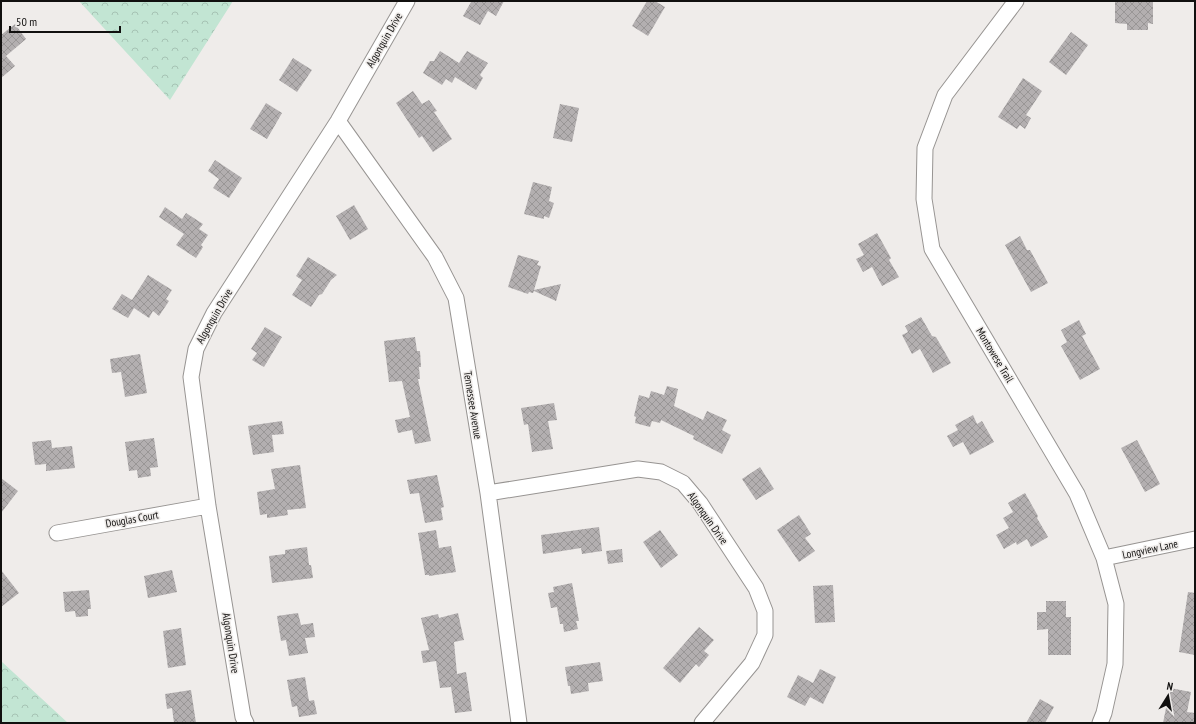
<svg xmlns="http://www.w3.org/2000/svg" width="1196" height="724" font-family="'PT Sans Narrow',sans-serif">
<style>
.park{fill:url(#park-crowns)}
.building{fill:url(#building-cross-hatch)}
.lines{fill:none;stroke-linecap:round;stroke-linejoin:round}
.street-casing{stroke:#979492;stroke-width:17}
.street{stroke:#fff;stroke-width:15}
.labels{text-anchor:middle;stroke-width:3;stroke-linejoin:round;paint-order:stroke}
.street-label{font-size:11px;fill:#11100f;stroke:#efecea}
</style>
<defs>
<pattern id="park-crowns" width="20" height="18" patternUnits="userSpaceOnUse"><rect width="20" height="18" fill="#c2e5d3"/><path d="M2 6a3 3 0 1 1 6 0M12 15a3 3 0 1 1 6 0" fill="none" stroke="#a6c3b4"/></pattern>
<pattern id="building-cross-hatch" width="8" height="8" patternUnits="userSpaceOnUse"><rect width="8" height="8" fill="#b3afb0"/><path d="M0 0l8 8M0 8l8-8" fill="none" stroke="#999696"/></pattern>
</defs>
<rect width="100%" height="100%" fill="#efecea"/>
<path class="park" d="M 79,1 L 233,1 L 170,100 Z
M 1,661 L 68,723 L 1,723 Z"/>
<path class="building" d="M 469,1 L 504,1 L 496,16 L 488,11 L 480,25 L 463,16 L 471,2 Z
M 647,1 L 655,1 L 665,7 L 648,36 L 632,26 Z
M 1115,1 L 1153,1 L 1153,24 L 1148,23 L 1148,30 L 1127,30 L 1127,24 L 1115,23 Z
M 15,24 L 26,39 L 6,56 L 15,66 L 1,78 L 1,35 Z
M 1071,32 L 1088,45 L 1066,75 L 1049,62 Z
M 440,51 L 459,63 L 467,51 L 488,63 L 480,75 L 483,78 L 476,90 L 455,77 L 452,83 L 446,79 L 442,85 L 423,73 L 430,61 L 434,61 Z
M 293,58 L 312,70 L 297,92 L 279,80 Z
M 1023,78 L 1042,91 L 1026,115 L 1031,118 L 1025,129 L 1020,125 L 1017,129 L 998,117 Z
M 413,91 L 422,104 L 429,100 L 437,111 L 434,112 L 452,139 L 433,152 L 422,136 L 419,138 L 396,103 Z
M 266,103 L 282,113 L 267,139 L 250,129 Z
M 560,104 L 579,108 L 572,142 L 553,138 Z
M 215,160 L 242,178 L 229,198 L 213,188 L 219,179 L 208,171 Z
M 533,182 L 552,187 L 549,201 L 554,203 L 549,218 L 544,216 L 544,219 L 524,214 Z
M 354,205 L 368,229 L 350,240 L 336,216 Z
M 165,207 L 182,219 L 186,213 L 203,224 L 199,229 L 208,235 L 201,245 L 203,247 L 196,258 L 176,245 L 184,234 L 159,217 Z
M 877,233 L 891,258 L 889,260 L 899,277 L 882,286 L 872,267 L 863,272 L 856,259 L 864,255 L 858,244 Z
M 1020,236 L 1027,250 L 1030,250 L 1048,283 L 1031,292 L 1005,245 Z
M 518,255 L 539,261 L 537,265 L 541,266 L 534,290 L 561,284 L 556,301 L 534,291 L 533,293 L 529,292 L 528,294 L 508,287 Z
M 308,257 L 337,275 L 331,280 L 322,294 L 319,295 L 311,307 L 292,295 L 302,280 L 296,276 Z
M 148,275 L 172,290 L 166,299 L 169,301 L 159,316 L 153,311 L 149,318 L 134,308 L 128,318 L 112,309 L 122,294 L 132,300 Z
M 921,317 L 932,336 L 936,337 L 951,363 L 933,373 L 920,349 L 912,354 L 902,335 L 908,332 L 905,326 Z
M 1079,320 L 1086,334 L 1082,336 L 1100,369 L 1080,380 L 1061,346 L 1067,342 L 1061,330 Z
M 265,327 L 282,337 L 264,367 L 252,360 L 257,353 L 251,349 Z
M 415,337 L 417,351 L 420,351 L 421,367 L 419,367 L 420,379 L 418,379 L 431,441 L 415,444 L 412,430 L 398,433 L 395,420 L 410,417 L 402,381 L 389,382 L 384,341 Z
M 140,354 L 147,393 L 125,397 L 121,372 L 112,373 L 110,359 Z
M 667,386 L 678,389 L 674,406 L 703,420 L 707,411 L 727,420 L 722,430 L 731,435 L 722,454 L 693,439 L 694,436 L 661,420 L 660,423 L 652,421 L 650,427 L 635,423 L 636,417 L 634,416 L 639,395 L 649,398 L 651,391 L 664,395 Z
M 554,403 L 557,420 L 548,421 L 553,449 L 532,452 L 528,424 L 524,425 L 521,408 Z
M 973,415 L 977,424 L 982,421 L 994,442 L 970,455 L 963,442 L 953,447 L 947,436 L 958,430 L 955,425 Z
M 282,421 L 284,434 L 272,435 L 274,452 L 253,455 L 248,426 Z
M 154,438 L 158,467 L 150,468 L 151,476 L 138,478 L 137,470 L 129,471 L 125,442 Z
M 51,440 L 52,448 L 72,446 L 75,468 L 46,471 L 46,464 L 35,465 L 32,442 Z
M 1137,440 L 1160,484 L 1145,492 L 1121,448 Z
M 300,465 L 306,508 L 287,510 L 288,515 L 267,518 L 267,514 L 260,515 L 257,492 L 275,489 L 271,469 Z
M 760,467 L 774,489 L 756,500 L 742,479 Z
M 437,475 L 444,507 L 441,508 L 443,520 L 425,523 L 419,493 L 410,494 L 407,480 Z
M 1,478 L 18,491 L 1,513 Z
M 1025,493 L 1038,516 L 1037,518 L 1048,537 L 1031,547 L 1027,539 L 1017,545 L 1016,542 L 1004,549 L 996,535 L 1009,528 L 1003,518 L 1013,512 L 1008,503 Z
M 799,515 L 811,534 L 805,538 L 815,551 L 799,562 L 777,530 Z
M 599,527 L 602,551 L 582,554 L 581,548 L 543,554 L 541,535 Z
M 436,530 L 439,548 L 451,546 L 456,572 L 429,576 L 429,575 L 425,575 L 418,533 Z
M 660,530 L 678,555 L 661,568 L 643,542 Z
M 307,547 L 309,565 L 311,565 L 313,578 L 272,583 L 269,556 L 285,554 L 285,550 Z
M 622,549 L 623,562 L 608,564 L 606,551 Z
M 1,570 L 19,593 L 1,607 Z
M 172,570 L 177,592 L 148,598 L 144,576 Z
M 572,583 L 579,621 L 576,621 L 578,629 L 564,632 L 563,624 L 560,624 L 557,607 L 551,608 L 548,593 L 554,592 L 553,587 Z
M 833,585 L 835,622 L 815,623 L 813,586 Z
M 89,590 L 91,609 L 88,609 L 88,616 L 76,617 L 75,611 L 65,612 L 63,592 Z
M 1188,592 L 1195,593 L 1195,655 L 1179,652 Z
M 1046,601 L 1066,601 L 1066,617 L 1071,617 L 1071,655 L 1048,655 L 1048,629 L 1037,630 L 1037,612 L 1046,612 Z
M 298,613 L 301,625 L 313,623 L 315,637 L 305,638 L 308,653 L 289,656 L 286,640 L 281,641 L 277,616 Z
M 458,613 L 464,640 L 454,642 L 457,674 L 466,672 L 472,711 L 455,713 L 451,687 L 440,688 L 436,661 L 423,663 L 421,651 L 429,650 L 421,618 L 438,614 L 439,618 Z
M 699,627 L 714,640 L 704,651 L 709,655 L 699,667 L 696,664 L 680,683 L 663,668 Z
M 181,628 L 186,665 L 168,668 L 163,631 Z
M 600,662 L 603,681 L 588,683 L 589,691 L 571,694 L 570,686 L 568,686 L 565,667 Z
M 820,669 L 836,677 L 823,704 L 810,697 L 805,706 L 787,697 L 798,675 L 813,683 Z
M 305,677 L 309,701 L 314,700 L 317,714 L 299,717 L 297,706 L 292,707 L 287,680 Z
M 1170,688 L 1191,692 L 1187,712 L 1195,713 L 1195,723 L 1163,723 Z
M 191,690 L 196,723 L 174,723 L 172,708 L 167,709 L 165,694 Z
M 1040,699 L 1054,707 L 1045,723 L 1026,723 Z"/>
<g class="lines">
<defs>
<path id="street" d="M 1016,1 L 945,95 L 925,148 L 924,199 L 932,249 L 1077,494 L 1104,558 L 1116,604 L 1115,664 L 1104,713 L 1100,723
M 338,121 L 435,257 L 456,298 L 488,493 L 519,723
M 488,493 L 638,469 L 661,472 L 683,483 L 700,503 L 756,588 L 765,611 L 765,635 L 752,663 L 702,723
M 57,533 L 208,506
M 1104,558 L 1195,539
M 246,723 L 243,717 L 208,506 L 191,377 L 196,349 L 214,313 L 338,121 L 407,1"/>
</defs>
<use href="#street" class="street-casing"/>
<use href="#street" class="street"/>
</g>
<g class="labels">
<g class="street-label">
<text transform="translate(384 40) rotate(-60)" y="4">Algonquin Drive</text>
<text transform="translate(214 316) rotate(-60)" y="4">Algonquin Drive</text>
<text transform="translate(995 355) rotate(59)" y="4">Montowese Trail</text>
<text transform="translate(473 405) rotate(81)" y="4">Tennessee Avenue</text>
<text transform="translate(708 518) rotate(55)" y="4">Algonquin Drive</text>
<text transform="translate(132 519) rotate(-10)" y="4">Douglas Court</text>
<text transform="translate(1150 549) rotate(-12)" y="4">Longview Lane</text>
<text transform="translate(231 643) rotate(81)" y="4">Algonquin Drive</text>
</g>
</g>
<rect width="1196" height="724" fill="none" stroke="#11100f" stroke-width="4"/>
<g transform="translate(1168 696) rotate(11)" stroke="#efecea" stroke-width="3" paint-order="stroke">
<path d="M0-3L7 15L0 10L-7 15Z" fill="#11100f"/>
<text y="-6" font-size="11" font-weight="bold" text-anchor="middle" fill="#11100f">N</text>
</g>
<path d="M10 26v6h110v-6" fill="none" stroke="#11100f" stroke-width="2"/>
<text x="16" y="26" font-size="12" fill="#11100f" stroke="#efecea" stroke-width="3" paint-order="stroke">50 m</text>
</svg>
